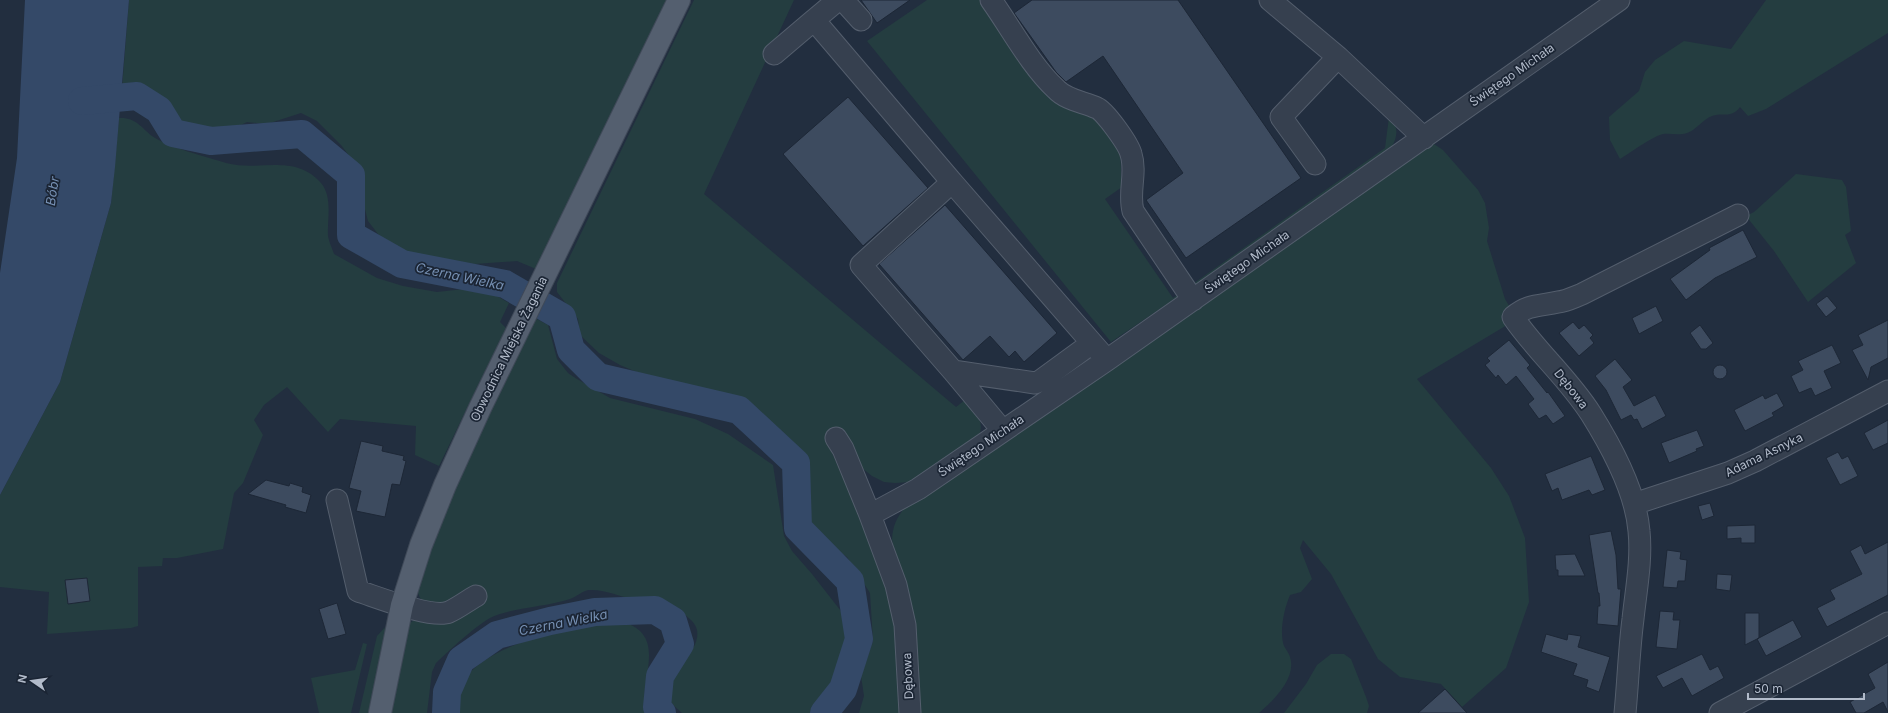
<svg xmlns="http://www.w3.org/2000/svg" width="1888" height="713" font-family="Inter,sans-serif">
<style>
.green{fill:#243d40}
.water{fill:#344968}
.lines{fill:none;stroke-linecap:round;stroke-linejoin:round}
.river{stroke:#344968;stroke-width:28}
.building{fill:#3d4b5f;stroke:#1d2736}
.minor-casing{stroke:#545e6d;stroke-width:23}
.major-casing{stroke:#3f4958;stroke-width:24}
.minor{stroke:#36404f;stroke-width:21}
.major{stroke:#545f6f;stroke-width:22}
.labels{text-anchor:middle;stroke-width:3.5;stroke-linejoin:round;paint-order:stroke}
.street-label{font-size:12px;fill:#b2bbca;stroke:#1b2534}
.water-label{font-size:13px;font-style:italic;fill:#7791b4;stroke:#1b2534}
</style>
<rect width="100%" height="100%" fill="#222e3f"/>
<path class="green" d="M 129,0 L 669,0 L 536,269 L 517,261 L 474,264 L 426,260 L 394,249 L 378,234 L 368,221 L 359,186 L 357,166 L 341,145 L 317,121 L 301,113 L 267,124 L 247,122 L 220,135 L 200,135 L 185,128 L 175,120 L 158,99 L 149,91 L 122,89 Z
M 694,0 L 794,0 L 704,194 L 956,407 L 965,400 C 975,412 985,419 979,436 L 911,482 L 895,483 L 884,482 L 872,476 L 862,468 L 854,454 L 826,439 L 874,549 L 893,606 L 904,713 L 859,713 L 864,696 L 861,676 L 873,641 L 870,593 L 847,557 L 814,534 L 808,516 L 811,491 L 803,458 L 785,435 L 757,410 L 722,395 L 660,382 L 620,365 L 599,353 L 580,335 L 578,319 L 557,292 L 557,283 Z
M 927,0 L 983,0 L 1101,121 L 1120,150 L 1122,187 L 1105,199 L 1173,298 L 1385,148 L 1389,117 C 1399,126 1398,137 1391,148 L 1314,205 L 1111,342 L 867,41 Z
M 1766,0 L 1888,0 L 1888,33 L 1766,109 L 1748,116 L 1740,107 C 1731,119 1723,112 1712,116 C 1703,119 1695,131 1687,133 C 1678,136 1671,133 1663,134 C 1655,135 1628,154 1620,159 L 1610,140 L 1609,117 L 1639,91 L 1645,72 L 1655,60 L 1684,41 L 1731,49 Z
M 119,118 C 135,117 141,127 152,136 C 167,147 207,157 226,163 C 260,172 294,153 321,183 C 333,197 327,220 328,236 C 329,242 332,248 334,254 L 377,278 L 403,286 L 437,292 L 464,289 L 495,295 L 509,303 L 500,322 L 506,328 L 439,466 L 415,455 L 416,426 L 340,419 L 328,432 L 287,387 L 264,405 L 254,420 L 263,435 L 243,483 L 234,493 L 223,549 L 177,558 L 163,558 L 162,566 L 138,567 L 138,626 L 131,628 L 47,634 L 49,592 L 0,587 L 0,495 L 60,382 L 111,203 Z
M 1431,142 L 1443,150 L 1478,190 L 1485,203 L 1489,228 L 1487,241 L 1505,299 L 1517,319 L 1417,379 L 1491,468 L 1509,496 L 1525,538 L 1529,602 L 1506,668 L 1462,707 L 1441,684 L 1400,677 L 1378,659 L 1331,574 L 1303,540 L 1300,548 L 1312,579 L 1301,592 L 1290,595 C 1284,609 1279,632 1284,646 C 1286,650 1289,653 1290,657 C 1297,678 1273,701 1259,713 L 919,713 L 892,539 C 893,524 898,515 908,504 Z
M 1796,174 L 1842,180 L 1846,187 L 1851,231 L 1845,235 L 1856,263 L 1808,302 L 1774,251 L 1746,216 L 1754,212 Z
M 535,318 L 548,325 L 557,359 L 568,373 L 577,379 L 610,398 L 695,419 L 728,434 L 773,465 L 784,536 L 792,551 L 812,574 L 844,615 L 847,625 L 846,644 L 840,669 L 824,701 L 812,713 L 682,713 C 679,710 676,708 673,705 C 651,679 716,647 692,621 C 677,605 657,603 636,600 C 621,597 605,589 589,590 C 582,591 576,597 570,599 C 546,607 509,608 490,618 C 473,628 451,649 436,663 L 432,672 L 427,713 L 388,713 L 408,624 L 416,619 L 449,605 L 421,600 L 417,591 L 446,502 Z
M 617,620 C 671,633 639,676 645,713 L 458,713 C 457,702 462,684 468,675 C 492,643 579,624 617,620 Z
M 388,624 L 371,713 L 359,713 L 377,636 Z
M 363,643 L 367,644 L 351,713 L 319,713 L 311,678 L 355,670 Z
M 1331,654 L 1344,654 L 1351,659 L 1366,697 L 1369,706 L 1367,713 L 1284,713 L 1306,684 L 1317,665 Z"/>
<path class="water" d="M 25,0 L 129,0 L 115,167 L 111,203 L 105,224 L 60,382 L 0,495 L 0,273 L 17,158 Z"/>
<g class="lines">
<path class="river" d="M 82,101 L 137,96 L 159,110 L 173,133 L 211,141 L 302,134 L 351,175 L 351,235 L 402,264 L 505,284 L 562,317 L 571,350 L 598,377 L 739,410 L 796,463 L 798,528 L 850,581 L 859,639 L 843,689 L 824,713
M 446,713 L 447,692 L 461,660 L 497,635 L 550,621 L 595,612 L 655,610 L 673,621 L 680,644 L 660,676 L 657,707 L 662,713"/>
</g>
<path class="building" d="M 861,0 L 910,0 L 877,23 Z
M 1032,0 L 1178,0 L 1301,178 L 1186,258 L 1146,200 L 1183,173 L 1103,56 L 1066,82 L 1056,72 L 1014,13 Z
M 848,97 L 928,188 L 863,246 L 783,154 Z
M 945,205 L 1057,333 L 1024,362 L 1015,351 L 1009,357 L 990,336 L 963,360 L 879,264 Z
M 1743,230 L 1757,257 L 1715,278 L 1686,300 L 1670,279 L 1710,250 L 1709,248 Z
M 1827,296 L 1837,308 L 1826,317 L 1816,304 Z
M 1656,306 L 1663,321 L 1639,334 L 1632,318 Z
M 1888,320 L 1888,358 L 1871,367 L 1868,380 L 1852,350 L 1863,345 L 1858,335 Z
M 1573,322 L 1579,329 L 1584,325 L 1593,335 L 1590,338 L 1594,343 L 1579,356 L 1559,333 Z
M 1700,325 L 1713,343 L 1706,349 L 1701,349 L 1690,333 Z
M 1509,340 L 1530,365 L 1527,368 L 1547,393 L 1548,392 L 1565,416 L 1553,424 L 1546,415 L 1539,419 L 1528,404 L 1534,399 L 1516,376 L 1506,385 L 1498,375 L 1496,378 L 1485,365 L 1490,361 L 1487,358 Z
M 1832,345 L 1841,363 L 1824,371 L 1832,388 L 1815,396 L 1811,388 L 1799,393 L 1791,376 L 1803,370 L 1798,361 Z
M 1615,359 L 1632,380 L 1623,387 L 1634,406 L 1655,395 L 1666,416 L 1642,429 L 1637,419 L 1634,420 L 1631,415 L 1621,420 L 1606,390 L 1595,376 Z
M1713 372a7 7 0 1 1 14 0a7 7 0 1 1-14 0Z
M 1777,393 L 1784,406 L 1772,413 L 1774,416 L 1745,431 L 1734,410 L 1763,395 L 1765,399 Z
M 1888,420 L 1888,443 L 1873,450 L 1864,433 Z
M 1697,430 L 1704,446 L 1696,449 L 1697,451 L 1669,463 L 1661,443 Z
M 361,441 L 383,446 L 382,451 L 404,456 L 403,460 L 406,461 L 400,485 L 392,484 L 385,517 L 356,511 L 361,491 L 349,488 Z
M 1838,452 L 1842,459 L 1848,456 L 1858,476 L 1840,485 L 1826,458 Z
M 1591,456 L 1605,490 L 1592,495 L 1589,490 L 1562,500 L 1558,488 L 1552,491 L 1545,474 Z
M 266,480 L 289,486 L 290,483 L 303,487 L 302,492 L 311,495 L 306,513 L 285,507 L 286,505 L 248,494 Z
M 1710,503 L 1714,516 L 1702,520 L 1698,506 Z
M 1755,525 L 1755,543 L 1741,543 L 1741,538 L 1727,539 L 1727,526 Z
M 1611,531 L 1616,555 L 1618,589 L 1621,589 L 1618,626 L 1597,624 L 1598,606 L 1600,606 L 1599,593 L 1598,593 L 1589,535 Z
M 1888,542 L 1888,595 L 1827,627 L 1817,608 L 1835,599 L 1830,590 L 1862,574 L 1850,551 L 1861,545 L 1865,554 Z
M 1667,550 L 1681,552 L 1680,559 L 1687,560 L 1685,581 L 1678,581 L 1677,588 L 1663,587 Z
M 1575,554 L 1585,576 L 1558,576 L 1558,570 L 1556,570 L 1555,555 Z
M 1717,574 L 1732,575 L 1730,591 L 1716,589 Z
M 87,578 L 90,601 L 68,604 L 65,580 Z
M 337,603 L 346,634 L 328,639 L 319,609 Z
M 1660,611 L 1674,612 L 1673,620 L 1680,620 L 1677,649 L 1656,647 Z
M 1745,613 L 1759,613 L 1759,638 L 1745,645 Z
M 1793,620 L 1802,637 L 1766,656 L 1757,639 Z
M 1546,634 L 1567,640 L 1568,634 L 1581,636 L 1578,647 L 1610,657 L 1599,692 L 1586,687 L 1588,680 L 1573,675 L 1577,664 L 1541,652 Z
M 1702,654 L 1710,670 L 1718,666 L 1724,678 L 1692,696 L 1682,678 L 1663,688 L 1656,676 Z
M 1888,662 L 1888,712 L 1883,702 L 1864,713 L 1856,713 L 1850,702 L 1875,688 L 1868,674 Z
M 1445,689 L 1467,713 L 1418,713 Z"/>
<g class="lines">
<defs>
<path id="minor" d="M 838,0 L 814,20 L 952,182
M 843,0 L 861,20
M 991,0 C 1011,28 1031,66 1056,89 C 1066,100 1084,102 1097,108 C 1105,111 1129,145 1131,154 C 1137,173 1128,192 1133,211 L 1193,300
M 1270,0 L 1338,57 L 1424,138
M 774,54 L 814,20
M 1315,164 L 1281,117 L 1338,57
M 1092,343 L 1040,381 L 1035,383 L 953,371 L 861,265 L 952,182 L 1092,343 L 1107,360
M 953,371 L 1003,431
M 836,438 L 843,449 L 870,515 L 896,585 L 905,625 L 910,713
M 337,500 L 358,591 C 377,597 432,619 449,612 C 458,608 467,601 476,596
M 1634,504 L 1728,473 L 1755,461 L 1888,391
M 870,515 L 918,489 L 1107,360 L 1619,0
M 1625,713 C 1628,682 1629,650 1633,619 C 1636,590 1642,560 1639,531 C 1636,493 1611,446 1591,414 C 1569,379 1536,351 1513,317 C 1528,304 1540,306 1558,302 C 1567,301 1574,297 1582,294 L 1738,215
M 1720,713 L 1888,623"/>
<path id="major" d="M 380,713 L 402,605 L 421,545 L 445,485 L 480,408 L 679,0"/>
</defs>
<use href="#minor" class="minor-casing"/>
<use href="#major" class="major-casing"/>
<use href="#minor" class="minor"/>
<use href="#major" class="major"/>
</g>
<g class="labels">
<g class="street-label">
<text transform="translate(1512 75) rotate(-35)" y="4">Świętego Michała</text>
<text transform="translate(1247 262) rotate(-35)" y="4">Świętego Michała</text>
<text transform="translate(509 349) rotate(-64)" y="4">Obwodnica Miejska Żagania</text>
<text transform="translate(1571 389) rotate(52)" y="4">Dębowa</text>
<text transform="translate(981 446) rotate(-34)" y="4">Świętego Michała</text>
<text transform="translate(1764 455) rotate(-26)" y="4">Adama Asnyka</text>
<text transform="translate(908 676) rotate(-93)" y="4">Dębowa</text>
</g>
<g class="water-label">
<text transform="translate(52 191) rotate(-81)" y="5">Bóbr</text>
<text transform="translate(460 276) rotate(12)" y="5">Czerna Wielka</text>
<text transform="translate(563 622) rotate(-11)" y="5">Czerna Wielka</text>
</g>
</g>
<g transform="translate(32 681) rotate(283)" stroke="#1b2534" stroke-width="3" paint-order="stroke">
<path d="M0-3L7 15L0 10L-7 15Z" fill="#b2bbca"/>
<text y="-6" font-size="11" font-weight="bold" text-anchor="middle" fill="#b2bbca">N</text>
</g>
<path d="M1748 693v6h116v-6" fill="none" stroke="#b2bbca" stroke-width="2"/>
<text x="1754" y="693" font-size="12" fill="#b2bbca" stroke="#1b2534" stroke-width="3" paint-order="stroke">50 m</text>
</svg>
